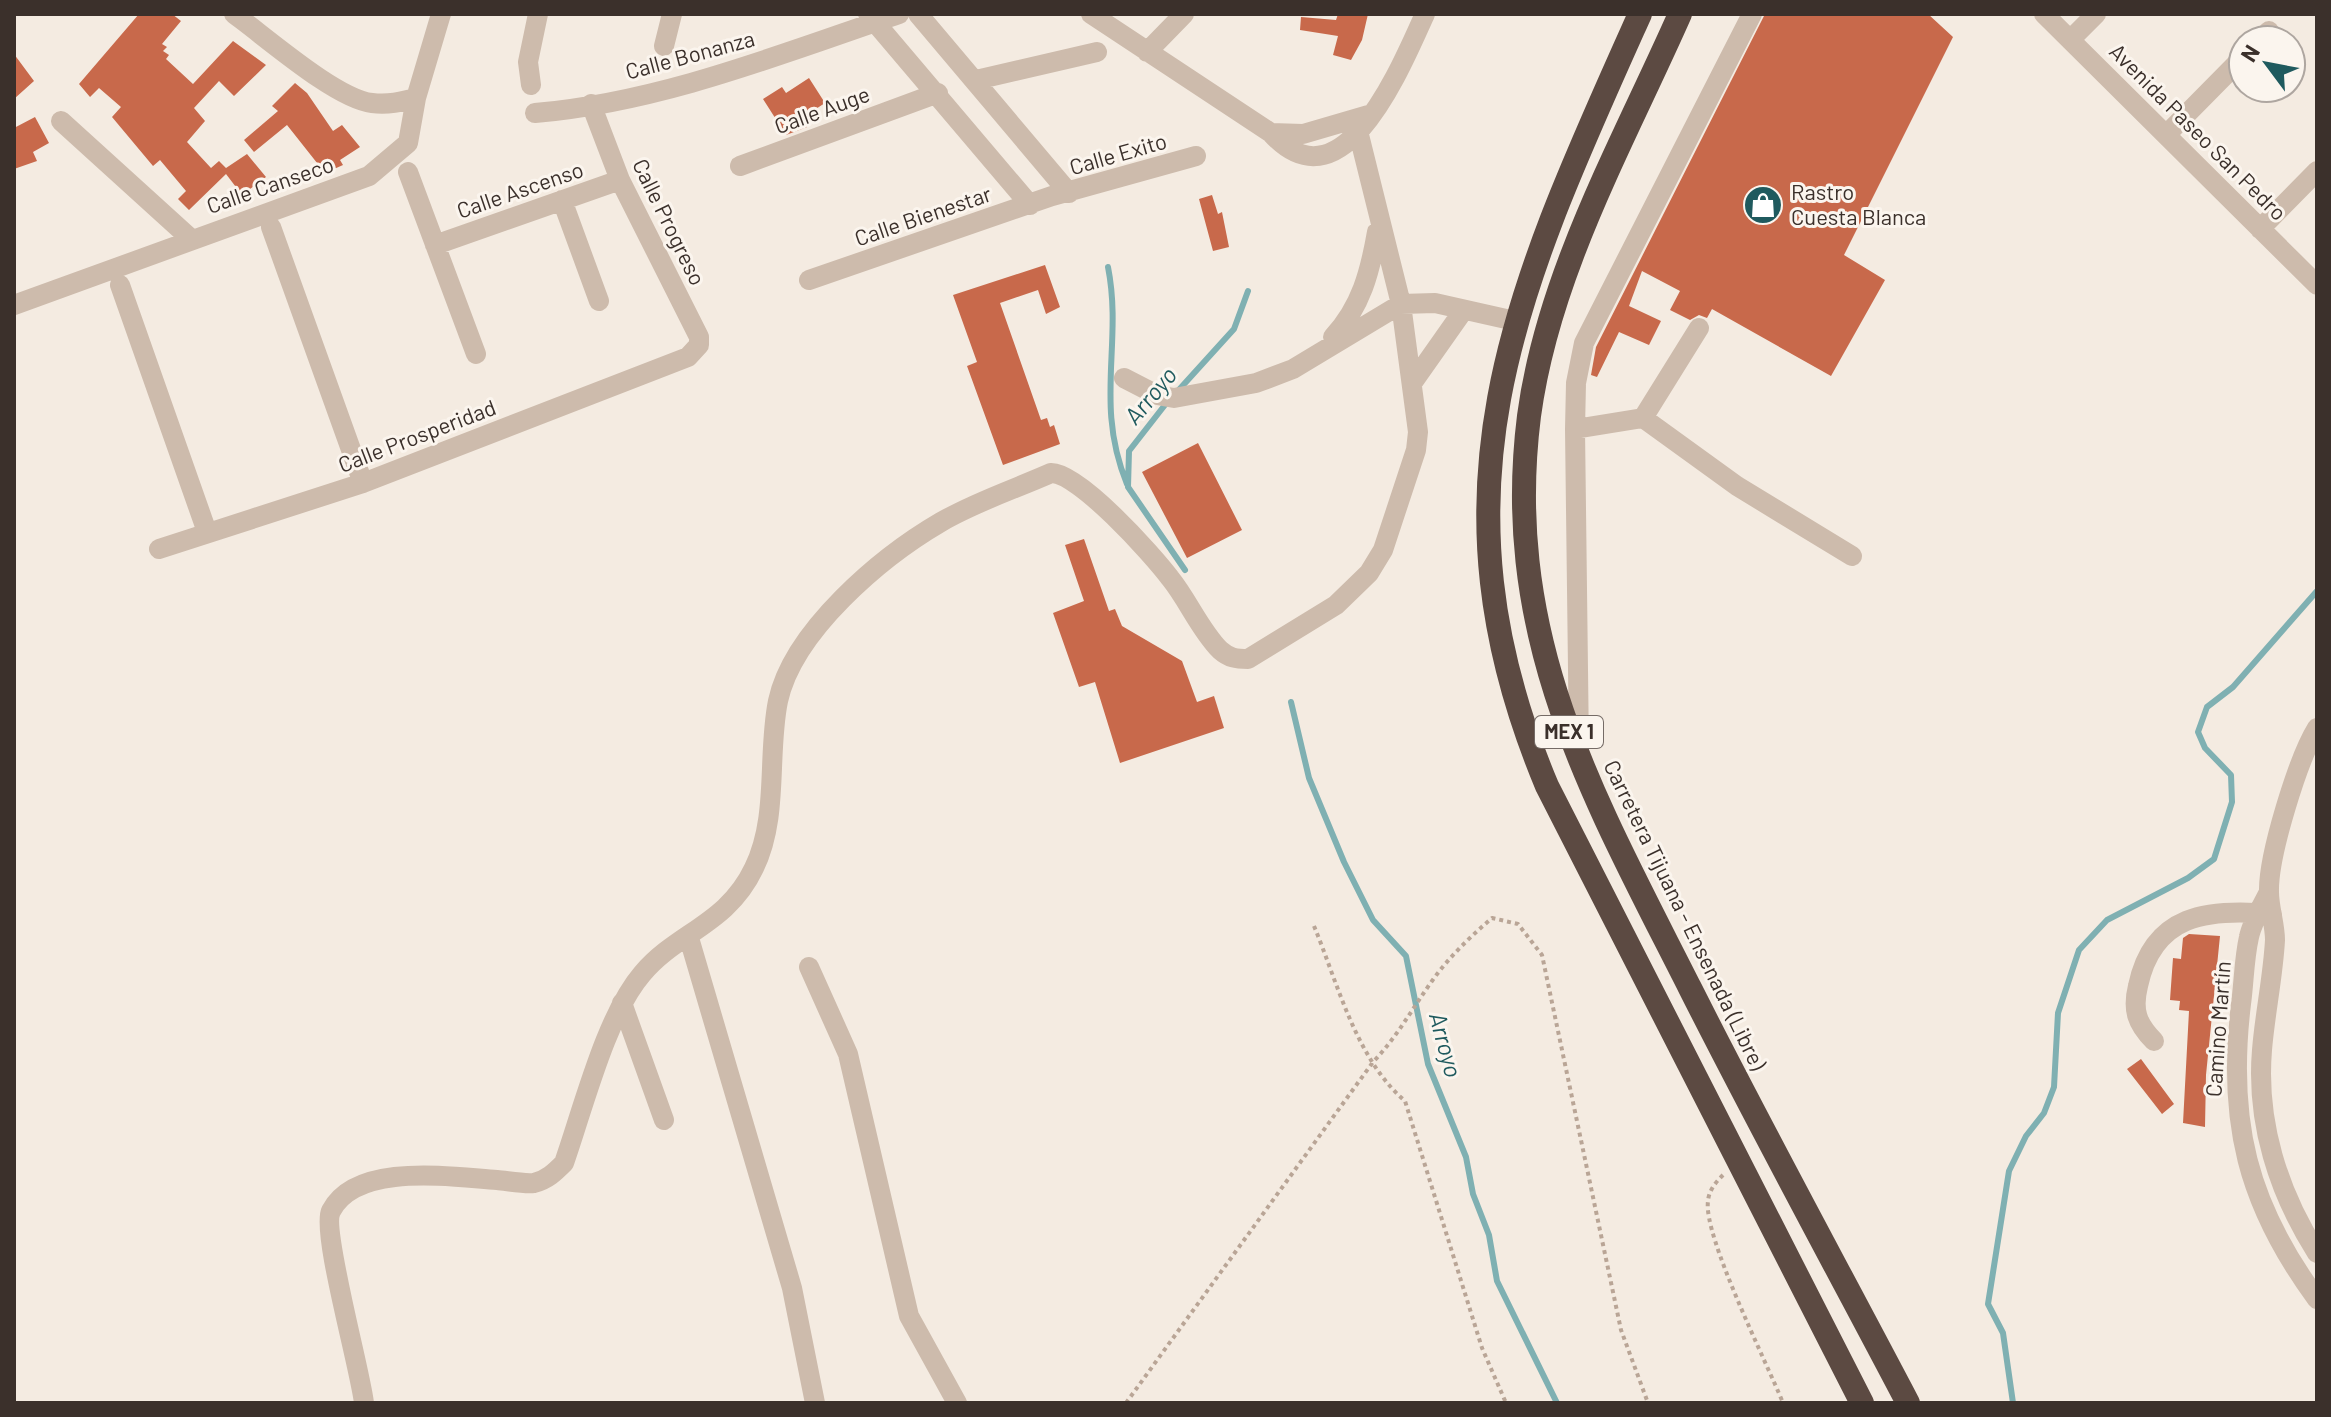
<svg xmlns="http://www.w3.org/2000/svg" width="2331" height="1417" font-family="Barlow,sans-serif">
<style>
.lines{fill:none;stroke-linecap:round;stroke-linejoin:round}
.stream{stroke:#7fb0b2;stroke-width:6}
.building{fill:#c8694b}
.path{stroke:#b9a596;stroke-width:4;stroke-dasharray:4 4;stroke-linecap:butt}
.minor{stroke:#cdbbac;stroke-width:20}
.highway{stroke:#5c4a42;stroke-width:24}
.labels{text-anchor:middle;stroke-width:6;stroke-linejoin:round;paint-order:stroke}
.shield{fill:#fbf5ee;stroke:#756b66;stroke-width:2}
.shield-label{font-size:20px;font-weight:bold;fill:#3b302b}
.street-label{font-size:22px;fill:#3b302b;stroke:#fbf5ee}
.poi-label{font-size:22px;fill:#3b302b;stroke:#fbf5ee;text-anchor:start}
.water-label{font-size:24px;font-style:italic;fill:#1f5a5e;stroke:#fbf5ee}
</style>
<rect width="100%" height="100%" fill="#f4ebe1"/>
<g class="lines">
<path class="stream" d="M 1108,267 C 1123,343 1094,404 1127,484
M 1176,393 L 1234,329 L 1248,291
M 1168,401 L 1129,451 L 1128,487 L 1185,570
M 1291,702 L 1309,778 L 1344,862 L 1373,920 L 1406,956 L 1428,1064 L 1466,1157 L 1473,1194 L 1489,1235 L 1497,1281 L 1557,1403
M 2013,1403 L 2003,1333 L 1988,1304 L 2009,1171 L 2026,1136 L 2044,1113 L 2054,1087 L 2058,1013 L 2079,950 L 2107,920 L 2188,878 L 2214,859 L 2232,802 L 2231,775 L 2205,748 L 2198,732 L 2207,707 L 2233,687 L 2317,591"/>
</g>
<path class="building" d="M 139,14 L 172,14 L 181,21 L 162,44 L 167,47 L 163,51 L 169,55 L 166,59 L 193,84 L 233,41 L 266,65 L 234,96 L 219,81 L 194,108 L 205,121 L 187,142 L 211,168 L 219,161 L 226,168 L 247,154 L 266,177 L 242,195 L 226,174 L 189,210 L 178,199 L 186,191 L 160,160 L 153,166 L 112,117 L 121,107 L 99,88 L 90,97 L 79,84 Z
M 1338,14 L 1368,14 L 1362,40 L 1351,60 L 1333,55 L 1338,36 L 1300,30 L 1301,17 L 1336,20 Z
M 1765,14 L 1928,14 L 1953,37 L 1844,255 L 1885,280 L 1831,376 L 1712,309 L 1707,318 L 1699,315 L 1690,320 L 1670,310 L 1680,291 L 1642,271 L 1629,306 L 1661,321 L 1649,345 L 1619,332 L 1597,377 L 1591,375 L 1596,347 Z
M 14,54 L 34,81 L 14,99 Z
M 809,78 L 825,103 L 802,118 L 807,127 L 786,135 L 763,99 L 782,87 L 786,93 Z
M 295,83 L 307,93 L 333,131 L 342,125 L 360,147 L 340,160 L 343,165 L 325,173 L 287,125 L 254,152 L 244,140 L 278,111 L 272,106 Z
M 35,117 L 49,143 L 33,152 L 37,161 L 14,169 L 14,128 Z
M 1212,195 L 1218,214 L 1222,212 L 1229,247 L 1213,251 L 1199,199 Z
M 1045,265 L 1060,307 L 1046,314 L 1038,290 L 1000,303 L 1041,420 L 1047,418 L 1050,427 L 1054,425 L 1060,444 L 1003,465 L 967,366 L 977,362 L 953,295 Z
M 1198,443 L 1242,530 L 1187,558 L 1142,472 Z
M 1084,539 L 1109,611 L 1115,609 L 1122,626 L 1182,661 L 1197,702 L 1214,696 L 1224,728 L 1120,763 L 1095,682 L 1079,687 L 1053,613 L 1084,601 L 1065,545 Z
M 2189,934 L 2220,936 L 2206,1075 L 2205,1127 L 2183,1123 L 2189,1011 L 2179,1010 L 2180,1001 L 2170,1000 L 2173,958 L 2181,959 L 2183,938 Z
M 2141,1059 L 2174,1104 L 2162,1114 L 2127,1069 Z"/>
<g class="lines">
<path class="path" d="M 1314,926 C 1338,984 1356,1059 1405,1101 L 1482,1348 L 1506,1403
M 1723,1175 C 1716,1182 1709,1190 1708,1201 C 1703,1236 1767,1363 1783,1403
M 1126,1403 L 1373,1062 C 1397,1037 1412,1009 1432,981 C 1449,957 1470,937 1492,918 L 1518,924 L 1542,955 L 1621,1330 L 1648,1403"/>
<path class="minor" d="M 234,14 C 266,37 336,99 372,103 C 388,105 401,102 416,98
M 868,14 L 1030,205
M 918,14 L 1069,193
M 1091,14 L 1271,133 C 1343,213 1402,64 1425,14
M 2044,14 L 2317,285
M 2070,40 L 2096,14
M 2260,40 L 2269,31
M 664,46 L 672,14
M 1147,52 L 1184,14
M 976,80 L 1097,52
M 531,85 L 528,62 L 538,14
M 535,113 C 661,102 781,54 899,14
M 61,121 L 191,239
M 1271,133 L 1303,134 L 1368,115
M 2166,135 L 2243,57
M 740,166 L 938,93
M 408,172 L 476,354
M 562,200 L 599,301
M 271,227 L 363,483
M 2260,229 L 2317,171
M 435,245 L 620,180
M 809,280 L 1052,196 L 1196,156
M 120,285 L 207,532
M 14,305 L 369,176 L 408,143 L 416,98 L 441,14
M 1333,337 C 1361,307 1370,272 1377,232
M 1124,378 L 1157,395 L 1174,398 L 1256,383 L 1293,369 L 1401,304 L 1435,303 L 1515,321
M 1413,382 L 1463,311
M 1643,418 L 1737,486 L 1852,556
M 1575,429 L 1643,418 L 1699,328
M 159,549 L 363,483 L 688,357 L 699,345 L 699,337 L 620,180 L 591,104
M 2317,728 C 2298,759 2268,856 2269,892 C 2269,908 2275,924 2275,940 C 2273,977 2265,1013 2262,1050 C 2256,1122 2278,1192 2317,1253
M 1579,749 L 1575,429 L 1576,383 L 1584,343 L 1752,14
M 2269,892 C 2262,906 2252,922 2249,937 C 2244,959 2244,982 2241,1004 C 2227,1121 2247,1204 2317,1299
M 689,938 L 792,1288 L 815,1403
M 809,967 L 848,1054 L 909,1316 L 957,1403
M 622,1003 L 664,1120
M 2154,1041 C 2137,1024 2132,1010 2138,986 C 2153,914 2208,908 2272,914
M 364,1403 C 360,1368 321,1230 331,1211 C 356,1162 451,1177 497,1180 C 508,1181 523,1184 534,1183 C 547,1180 555,1172 564,1163 C 583,1109 606,1016 642,974 C 677,932 727,925 754,868 C 779,817 767,755 778,701 C 793,631 881,557 941,522 C 975,502 1015,489 1051,473 C 1078,472 1152,554 1170,578 C 1188,600 1200,630 1220,650 C 1229,658 1236,659 1248,659 L 1336,605 L 1369,573 L 1383,550 L 1416,450 L 1418,432 L 1401,304 L 1355,119"/>
<path class="highway" d="M 1640,14 C 1517,288 1422,488 1547,786 L 1862,1403
M 1680,14 C 1623,143 1548,274 1529,416 C 1501,639 1594,798 1690,988 C 1760,1127 1835,1264 1908,1403"/>
</g>
<defs>
<symbol id="shop-disc" viewBox="-11 -11 22 22"><circle r="9.5" fill="#1f5a5e" stroke="#fbf5ee"/><path d="M-5-2.5h2.3a2.7 3.5 0 0 1 5.4 0H5L5.5 6h-11ZM-1.5-2.5h3a1.5 2.3 0 0 0-3 0Z" fill="#fff"/></symbol>
</defs>
<g fill-rule="evenodd">
<use href="#shop-disc" x="1741" y="183" width="44" height="44"/>
</g>
<g class="labels">
<rect class="shield" x="1535" y="716" width="68" height="32" rx="6"/>
<g class="shield-label">
<text x="1569" y="739">MEX 1</text>
</g>
<g class="street-label">
<text transform="translate(690 55) rotate(-15)" y="8">Calle Bonanza</text>
<text transform="translate(822 110) rotate(-20)" y="8">Calle Auge</text>
<text transform="translate(2198 132) rotate(45)" y="8">Avenida Paseo San Pedro</text>
<text transform="translate(1118 154) rotate(-16)" y="8">Calle Exito</text>
<text transform="translate(270 185) rotate(-19)" y="8">Calle Canseco</text>
<text transform="translate(520 190) rotate(-19)" y="8">Calle Ascenso</text>
<text transform="translate(923 216) rotate(-19)" y="8">Calle Bienestar</text>
<text transform="translate(669 222) rotate(64)" y="8">Calle Progreso</text>
<text transform="translate(417 436) rotate(-21)" y="8">Calle Prosperidad</text>
<text transform="translate(1685 915) rotate(64)" y="8">Carretera Tijuana - Ensenada (Libre)</text>
<text transform="translate(2218 1029) rotate(-86)" y="8">Camino Martín</text>
</g>
<g class="poi-label">
<text x="1791" y="200">Rastro<tspan x="1791" dy="25">Cuesta Blanca</tspan></text>
</g>
<g class="water-label">
<text transform="translate(1151 396) rotate(-50)" y="8">Arroyo</text>
<text transform="translate(1445 1045) rotate(75)" y="8">Arroyo</text>
</g>
</g>
<rect width="2331" height="1417" fill="none" stroke="#3b302b" stroke-width="32"/>
<g transform="translate(2267 64) rotate(302)"><circle r="38" fill="#fbf5ee" stroke="#aea6a0" stroke-width="2"/>
<path d="M0-6L14 30L0 20L-14 30Z" fill="#1f5a5e"/>
<text y="-12" font-size="22" font-weight="bold" text-anchor="middle" fill="#3b302b">N</text>
</g>
</svg>
